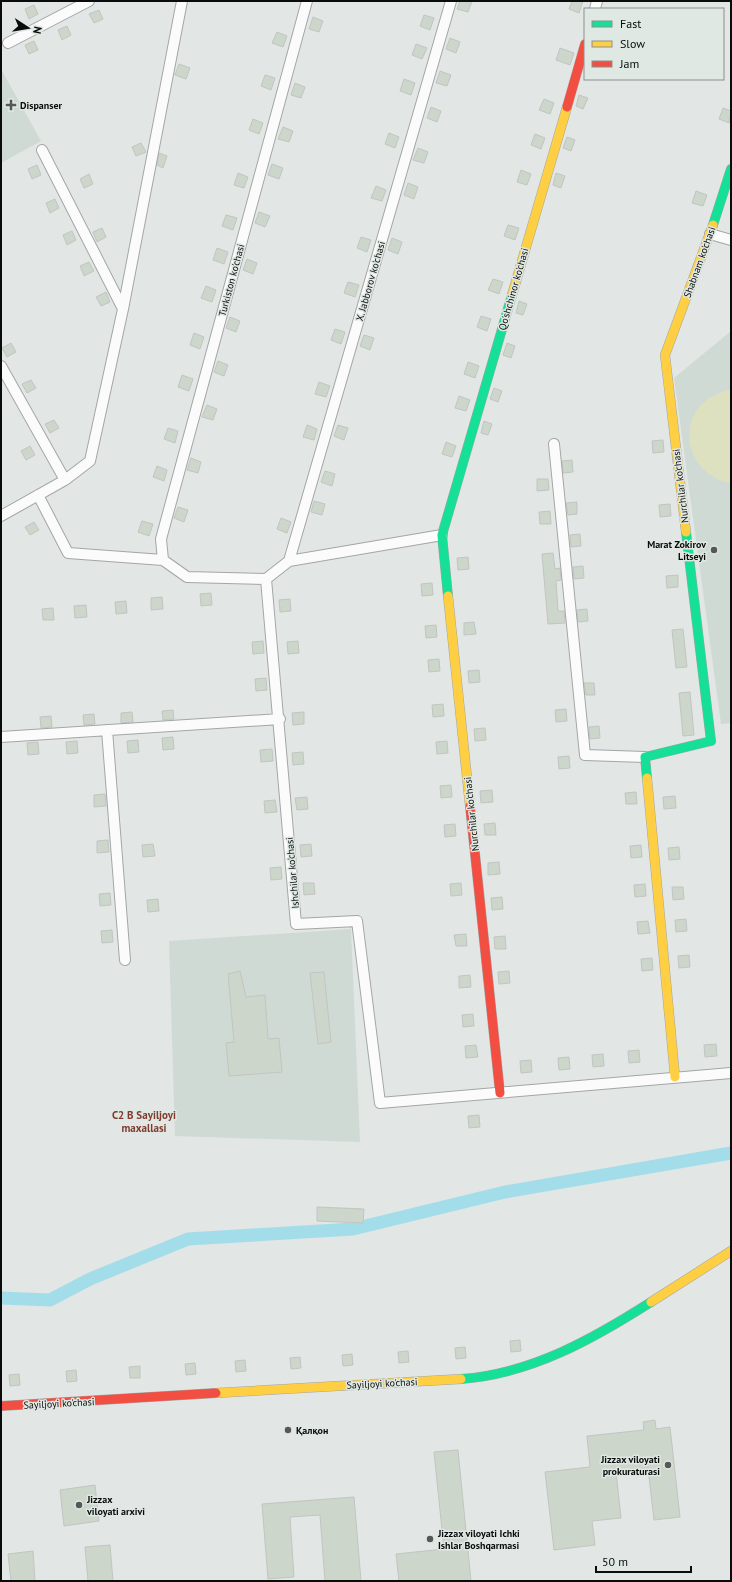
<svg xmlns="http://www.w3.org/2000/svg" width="732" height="1582" font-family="'PT Sans',sans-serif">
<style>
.built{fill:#d0dad5}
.green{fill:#dde1c0}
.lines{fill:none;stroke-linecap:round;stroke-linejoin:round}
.canal{stroke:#a4ddea;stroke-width:13}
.building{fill:#ccd6ca;stroke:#c2c5c2}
.street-casing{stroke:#a3a6a5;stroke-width:12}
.fast-casing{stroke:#a3a6a5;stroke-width:10}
.slow-casing{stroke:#a3a6a5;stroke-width:10}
.jam-casing{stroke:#a3a6a5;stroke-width:10}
.street{stroke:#fbfbfb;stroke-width:10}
.fast{stroke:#16e098;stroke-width:9}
.slow{stroke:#ffcf43;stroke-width:9}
.jam{stroke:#f24e42;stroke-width:9}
.poi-dot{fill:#555857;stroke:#e0e8e4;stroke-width:1.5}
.labels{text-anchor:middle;stroke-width:3;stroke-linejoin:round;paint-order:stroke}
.poi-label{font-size:10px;font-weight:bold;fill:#090c0b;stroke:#e0e8e4;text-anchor:start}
.street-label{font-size:10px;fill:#090c0b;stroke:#e0e8e4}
.neighbourhood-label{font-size:11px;font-weight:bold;fill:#813b2e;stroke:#e0e8e4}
</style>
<rect width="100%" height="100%" fill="#e2e6e4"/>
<path class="built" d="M 1,69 L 41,141 L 1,163 Z
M 731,331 L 731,723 L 721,724 L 674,378 Z
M 351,929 L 360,1142 L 175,1136 L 169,941 Z"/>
<path class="green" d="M 727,390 L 731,390 L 731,483 C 695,478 676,435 700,406 C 707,398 717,394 727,390 Z"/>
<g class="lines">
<path class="canal" d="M 1,1298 L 50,1300 L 90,1279 L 188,1239 L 353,1229 L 505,1192 L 731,1153"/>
</g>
<path class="building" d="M 460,1 L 472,1 L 468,12 L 457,9 Z
M 572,1 L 583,1 L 579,13 L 569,9 Z
M 34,5 L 38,14 L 29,19 L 25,9 Z
M 99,10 L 103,19 L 94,23 L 89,14 Z
M 424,15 L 434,18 L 430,30 L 420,26 Z
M 313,17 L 323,21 L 319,32 L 309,29 Z
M 67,26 L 71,35 L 62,40 L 58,30 Z
M 277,32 L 287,36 L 283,47 L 272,43 Z
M 450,38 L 460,42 L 456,53 L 446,49 Z
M 34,41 L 38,50 L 29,54 L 25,45 Z
M 416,44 L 427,48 L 422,59 L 412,55 Z
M 560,48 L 574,53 L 570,65 L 556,60 Z
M 179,64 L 190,68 L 186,79 L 175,75 Z
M 440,71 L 451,75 L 447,86 L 436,83 Z
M 265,75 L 275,78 L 271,90 L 261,86 Z
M 404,79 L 415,83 L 411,95 L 400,91 Z
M 295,83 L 305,87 L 301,98 L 291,95 Z
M 579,95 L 588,98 L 583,109 L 576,106 Z
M 544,99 L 554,103 L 550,114 L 539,110 Z
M 431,107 L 441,111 L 437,122 L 427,118 Z
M 723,108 L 731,111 L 729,123 L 719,119 Z
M 253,119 L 263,123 L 259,134 L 249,130 Z
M 283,127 L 293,131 L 289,142 L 278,139 Z
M 389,133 L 399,137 L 395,148 L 385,144 Z
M 535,134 L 545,138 L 541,149 L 531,145 Z
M 567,137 L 575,140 L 571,151 L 563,148 Z
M 141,143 L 146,152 L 136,156 L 132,147 Z
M 418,148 L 428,152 L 424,163 L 413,160 Z
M 159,153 L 167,156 L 163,168 L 157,165 Z
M 272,164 L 283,168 L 279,179 L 268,175 Z
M 37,165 L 41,175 L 32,179 L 28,169 Z
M 521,170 L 531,174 L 527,185 L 517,182 Z
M 238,173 L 248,177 L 244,188 L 234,185 Z
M 556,173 L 565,176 L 561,188 L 553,185 Z
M 89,174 L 93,184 L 84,188 L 80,179 Z
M 408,183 L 418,187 L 414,199 L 404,195 Z
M 376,186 L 386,190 L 382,201 L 371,198 Z
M 696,191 L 707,195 L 703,206 L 692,203 Z
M 55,199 L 59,208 L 50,213 L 46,203 Z
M 259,212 L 270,216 L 265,227 L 255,223 Z
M 226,215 L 237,218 L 233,230 L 222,226 Z
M 508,225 L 519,228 L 515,240 L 504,236 Z
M 102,228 L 106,237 L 97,242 L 93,232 Z
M 72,231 L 76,240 L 67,245 L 63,235 Z
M 361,237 L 371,240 L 367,252 L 357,248 Z
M 392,238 L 402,242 L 398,254 L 388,250 Z
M 217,248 L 228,252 L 224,264 L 213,260 Z
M 247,259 L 257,263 L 253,274 L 243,270 Z
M 89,262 L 94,271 L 84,276 L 80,266 Z
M 493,279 L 503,282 L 499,294 L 488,290 Z
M 348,282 L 359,285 L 355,297 L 344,293 Z
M 206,286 L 216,290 L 212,302 L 201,298 Z
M 106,292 L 110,302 L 101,306 L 96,297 Z
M 519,301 L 527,304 L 523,315 L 516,313 Z
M 481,316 L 491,319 L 487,331 L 477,327 Z
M 230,317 L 240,321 L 236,332 L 226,328 Z
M 335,329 L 345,332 L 341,344 L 331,340 Z
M 194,333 L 204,337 L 200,349 L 190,345 Z
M 364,335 L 374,338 L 370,350 L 360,346 Z
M 11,343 L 16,352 L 7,357 L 2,348 Z
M 507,343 L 515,346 L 511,358 L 503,355 Z
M 218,361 L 228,365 L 224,376 L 214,372 Z
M 468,362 L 479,366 L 475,378 L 464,374 Z
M 182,375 L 193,379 L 189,391 L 178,387 Z
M 31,380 L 36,388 L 27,393 L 22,384 Z
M 319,382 L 330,386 L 326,397 L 315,394 Z
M 494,388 L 502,391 L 498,402 L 490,399 Z
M 459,396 L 470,400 L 466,411 L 455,408 Z
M 207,405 L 217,409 L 213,420 L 202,417 Z
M 54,420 L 59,428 L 50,433 L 45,424 Z
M 484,421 L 492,424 L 488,435 L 481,433 Z
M 307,425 L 317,429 L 314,440 L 303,437 Z
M 338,425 L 348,428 L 344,440 L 334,436 Z
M 168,428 L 178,431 L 175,443 L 164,439 Z
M 663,440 L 664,452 L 653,453 L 652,441 Z
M 446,442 L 456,446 L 452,457 L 442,454 Z
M 30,446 L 35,455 L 26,460 L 21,451 Z
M 191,458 L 201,462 L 198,473 L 187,470 Z
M 572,460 L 573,472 L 563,473 L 562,461 Z
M 157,466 L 167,470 L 164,481 L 153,477 Z
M 325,471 L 335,474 L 332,486 L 321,482 Z
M 537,479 L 548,479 L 549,490 L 537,491 Z
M 314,501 L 325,504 L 322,515 L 311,512 Z
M 577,502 L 577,514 L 568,515 L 566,503 Z
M 670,504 L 671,516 L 660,517 L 659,505 Z
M 178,507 L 188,510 L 184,522 L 174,518 Z
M 550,511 L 551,524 L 540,524 L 539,512 Z
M 281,518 L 291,522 L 287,533 L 277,529 Z
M 142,521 L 153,524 L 149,536 L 138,532 Z
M 34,522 L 39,530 L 30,535 L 25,527 Z
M 580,534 L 581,546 L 571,547 L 570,535 Z
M 553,553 L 555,569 L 560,568 L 561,580 L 556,581 L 558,611 L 564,611 L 565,623 L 548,624 L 542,554 Z
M 468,557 L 469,569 L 458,570 L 457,558 Z
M 583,566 L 584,578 L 574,579 L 573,567 Z
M 678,575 L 678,587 L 667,588 L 666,576 Z
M 432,583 L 433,595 L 422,596 L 421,584 Z
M 211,593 L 212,605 L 201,606 L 200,594 Z
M 162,597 L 163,609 L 151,610 L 151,598 Z
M 290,599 L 291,611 L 280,612 L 279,600 Z
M 126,601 L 127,613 L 116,614 L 115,602 Z
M 86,605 L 87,617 L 75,618 L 74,606 Z
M 53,608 L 54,620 L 43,620 L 42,609 Z
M 587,609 L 588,621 L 578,622 L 577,610 Z
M 474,622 L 476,634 L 464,635 L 464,623 Z
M 436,625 L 437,637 L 426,638 L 425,626 Z
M 683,629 L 687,667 L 676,668 L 672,630 Z
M 263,641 L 264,653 L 253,654 L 252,642 Z
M 298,641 L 299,653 L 288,654 L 287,642 Z
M 439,659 L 440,671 L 429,672 L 428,660 Z
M 479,670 L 480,682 L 469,683 L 468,671 Z
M 266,678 L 267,690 L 256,691 L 255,679 Z
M 584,683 L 594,683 L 595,695 L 586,695 Z
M 690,692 L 694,735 L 683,736 L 679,693 Z
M 443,704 L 444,716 L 433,717 L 432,705 Z
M 566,709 L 567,721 L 556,722 L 555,710 Z
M 173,710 L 174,719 L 163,720 L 162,711 Z
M 132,712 L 133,722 L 121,723 L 121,713 Z
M 304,712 L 304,724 L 293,725 L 292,713 Z
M 94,714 L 95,724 L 84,725 L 83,715 Z
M 51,716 L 52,727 L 41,728 L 40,717 Z
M 599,726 L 600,738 L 590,739 L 589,727 Z
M 485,728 L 486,740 L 475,741 L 474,729 Z
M 173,737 L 174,749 L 163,750 L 162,738 Z
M 138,740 L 139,752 L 128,753 L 127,741 Z
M 77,741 L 78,753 L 67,754 L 66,742 Z
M 447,741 L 448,753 L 437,754 L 436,742 Z
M 38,742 L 39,754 L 28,755 L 27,743 Z
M 272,749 L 273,761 L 261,762 L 260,750 Z
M 303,752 L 304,764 L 293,765 L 292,753 Z
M 569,756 L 570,768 L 559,769 L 558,757 Z
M 451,785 L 452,797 L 441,798 L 440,786 Z
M 492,790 L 493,802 L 481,803 L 480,791 Z
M 636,792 L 637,804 L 626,804 L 625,793 Z
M 105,794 L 106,806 L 94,807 L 94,795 Z
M 675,796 L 676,808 L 664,809 L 663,797 Z
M 307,797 L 308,809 L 297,810 L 295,798 Z
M 275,800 L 277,812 L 265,813 L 264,801 Z
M 495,823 L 496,835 L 485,835 L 484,824 Z
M 455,824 L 456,836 L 445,837 L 444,825 Z
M 108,840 L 109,852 L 97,853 L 97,841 Z
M 153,844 L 155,856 L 143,857 L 142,845 Z
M 311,844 L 312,856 L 301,857 L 300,845 Z
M 641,845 L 642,857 L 631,858 L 630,846 Z
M 679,847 L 680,859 L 669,860 L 668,848 Z
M 499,862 L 500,874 L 488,875 L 488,863 Z
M 281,867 L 282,879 L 271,880 L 270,868 Z
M 303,883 L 314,883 L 315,894 L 304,895 Z
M 461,883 L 462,895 L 451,896 L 450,884 Z
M 645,884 L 646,896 L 635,897 L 634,885 Z
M 672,887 L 683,887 L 684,899 L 673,900 Z
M 110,893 L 111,905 L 100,906 L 99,894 Z
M 502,897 L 503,909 L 492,910 L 491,898 Z
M 158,899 L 159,911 L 148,912 L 147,900 Z
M 686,919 L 687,931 L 676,932 L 675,920 Z
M 648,921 L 650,933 L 638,934 L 637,922 Z
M 112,930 L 113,942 L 102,943 L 101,931 Z
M 466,934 L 467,946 L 456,946 L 454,935 Z
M 505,936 L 506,949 L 495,949 L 494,937 Z
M 689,955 L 690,967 L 679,968 L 678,956 Z
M 652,958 L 653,970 L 642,971 L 641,959 Z
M 240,971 L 246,997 L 265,995 L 268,1039 L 279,1038 L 282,1072 L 229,1076 L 226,1043 L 234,1042 L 228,974 Z
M 509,971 L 510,983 L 499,984 L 498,972 Z
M 324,972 L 331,1042 L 318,1044 L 310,973 Z
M 470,975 L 471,987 L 459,988 L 459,976 Z
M 473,1014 L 474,1026 L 463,1027 L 462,1015 Z
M 716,1044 L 717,1056 L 705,1057 L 704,1045 Z
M 476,1045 L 478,1057 L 466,1058 L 465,1046 Z
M 639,1050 L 640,1062 L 629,1063 L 628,1051 Z
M 603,1054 L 604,1066 L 593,1067 L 592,1055 Z
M 569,1057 L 570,1069 L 559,1070 L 558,1058 Z
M 531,1060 L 532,1072 L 521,1073 L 520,1061 Z
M 479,1115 L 480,1127 L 469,1128 L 468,1116 Z
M 317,1207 L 364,1209 L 363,1223 L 317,1221 Z
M 520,1340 L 521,1351 L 511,1352 L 510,1341 Z
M 465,1347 L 466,1358 L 456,1359 L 455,1348 Z
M 408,1351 L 409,1362 L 399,1363 L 398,1352 Z
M 352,1354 L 353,1365 L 343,1366 L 342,1355 Z
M 300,1357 L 301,1368 L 291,1369 L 290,1358 Z
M 245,1360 L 246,1371 L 236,1372 L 235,1361 Z
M 195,1363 L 196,1374 L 186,1375 L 185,1364 Z
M 140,1366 L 140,1378 L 130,1378 L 129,1367 Z
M 76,1370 L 77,1381 L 67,1382 L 66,1371 Z
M 19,1374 L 20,1385 L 10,1386 L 9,1375 Z
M 655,1420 L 656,1429 L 670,1427 L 680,1517 L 654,1520 L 648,1468 L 616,1472 L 621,1518 L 592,1521 L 595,1545 L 554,1550 L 545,1472 L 590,1467 L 587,1436 L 644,1430 L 643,1422 Z
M 458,1450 L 471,1581 L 399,1581 L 396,1554 L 444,1549 L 434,1452 Z
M 95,1485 L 99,1521 L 64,1526 L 60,1490 Z
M 354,1497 L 361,1581 L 325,1581 L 320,1515 L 290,1517 L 294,1577 L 268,1579 L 262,1504 Z
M 110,1545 L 113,1581 L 88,1581 L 85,1547 Z
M 33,1551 L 35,1581 L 11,1581 L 8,1554 Z"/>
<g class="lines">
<defs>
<path id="street" d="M 595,9 L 597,1
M 8,43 L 89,1
M 710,234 L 731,240
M 123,309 L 182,1
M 1,366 L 65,480
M 554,444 L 585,755 L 645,757
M 38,495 L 68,553 L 163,560 L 187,577 L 266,579 L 289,561 L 442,535
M 1,516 L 65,480 L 90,461 L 123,309 L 42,150
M 163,560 L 161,539 L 307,1
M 289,561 L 451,1
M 266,579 L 296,924 L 357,921 L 380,1103 L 731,1073
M 107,730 L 125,960
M 1,737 L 280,719"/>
<path id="fast" d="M 713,225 L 731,169
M 448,596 L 442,535 L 512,295
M 647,778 L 645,757 L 711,741 L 686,532
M 461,1379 C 531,1374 593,1339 651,1302"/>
<path id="slow" d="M 512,295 L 567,107
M 686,532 L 665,355 L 713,225
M 448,596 L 470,806
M 647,778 L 675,1077
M 651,1302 L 731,1251
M 216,1393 L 461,1379"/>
<path id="jam" d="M 567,107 L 585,44
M 470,806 L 500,1093
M 1,1406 L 216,1393"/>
</defs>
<use href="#street" class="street-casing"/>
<use href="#fast" class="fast-casing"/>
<use href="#slow" class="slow-casing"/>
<use href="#jam" class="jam-casing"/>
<use href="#street" class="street"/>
<use href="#fast" class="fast"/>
<use href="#slow" class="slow"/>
<use href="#jam" class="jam"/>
</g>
<g class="poi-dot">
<path d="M9 99h4v4h4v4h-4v4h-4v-4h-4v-4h4z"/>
<circle cx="714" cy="550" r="4"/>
<circle cx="288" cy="1430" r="4"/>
<circle cx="668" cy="1465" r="4"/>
<circle cx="79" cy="1505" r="4"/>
<circle cx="430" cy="1539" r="4"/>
</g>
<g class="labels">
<g class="poi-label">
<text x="20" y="109">Dispanser</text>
<text x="706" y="548" text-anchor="end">Marat Zokirov<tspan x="706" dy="12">Litseyi</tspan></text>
<text x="296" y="1434">Қалқон</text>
<text x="660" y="1463" text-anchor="end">Jizzax viloyati<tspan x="660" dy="12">prokuraturasi</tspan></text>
<text x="87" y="1503">Jizzax<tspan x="87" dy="12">viloyati arxivi</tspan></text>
<text x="438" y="1537">Jizzax viloyati Ichki<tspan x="438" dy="12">Ishlar Boshqarmasi</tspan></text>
</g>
<g class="street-label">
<text transform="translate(699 262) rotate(-70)" y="4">Shabnam ko'chasi</text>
<text transform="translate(231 280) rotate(-75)" y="4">Turkiston ko'chasi</text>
<text transform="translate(370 281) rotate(-74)" y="4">X. Jabborov ko'chasi</text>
<text transform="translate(513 289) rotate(-74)" y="4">Qo'shchinor ko'chasi</text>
<text transform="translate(680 486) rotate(-97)" y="4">Nurchilar ko'chasi</text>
<text transform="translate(471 814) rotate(-96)" y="4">Nurchilar ko'chasi</text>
<text transform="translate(292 873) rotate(-95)" y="4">Ishchilar ko'chasi</text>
<text transform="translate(382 1383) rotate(-3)" y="4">Sayiljoyi ko'chasi</text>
<text transform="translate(59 1403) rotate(-3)" y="4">Sayiljoyi ko'chasi</text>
</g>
<g class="neighbourhood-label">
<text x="144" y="1119">C2 B Sayiljoyi<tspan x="144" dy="13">maxallasi</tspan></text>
</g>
</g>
<rect width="732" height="1582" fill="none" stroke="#090c0b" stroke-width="4"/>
<rect x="584" y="8" width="140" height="72" fill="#e0e8e4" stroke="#8a908d"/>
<rect x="592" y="21" width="20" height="6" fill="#16e098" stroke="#8a908d"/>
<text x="620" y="28" font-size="12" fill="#090c0b">Fast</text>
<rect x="592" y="41" width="20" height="6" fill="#ffcf43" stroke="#8a908d"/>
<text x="620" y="48" font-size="12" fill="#090c0b">Slow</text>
<rect x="592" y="61" width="20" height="6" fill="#f24e42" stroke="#8a908d"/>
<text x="620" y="68" font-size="12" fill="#090c0b">Jam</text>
<g transform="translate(28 28) rotate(102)" stroke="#e0e8e4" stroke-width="3" paint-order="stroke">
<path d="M0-3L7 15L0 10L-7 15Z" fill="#090c0b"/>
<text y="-6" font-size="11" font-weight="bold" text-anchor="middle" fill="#090c0b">N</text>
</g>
<path d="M596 1566v6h95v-6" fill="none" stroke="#090c0b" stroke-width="2"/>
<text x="602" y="1566" font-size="12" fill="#090c0b" stroke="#e0e8e4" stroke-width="3" paint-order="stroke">50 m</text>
</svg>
